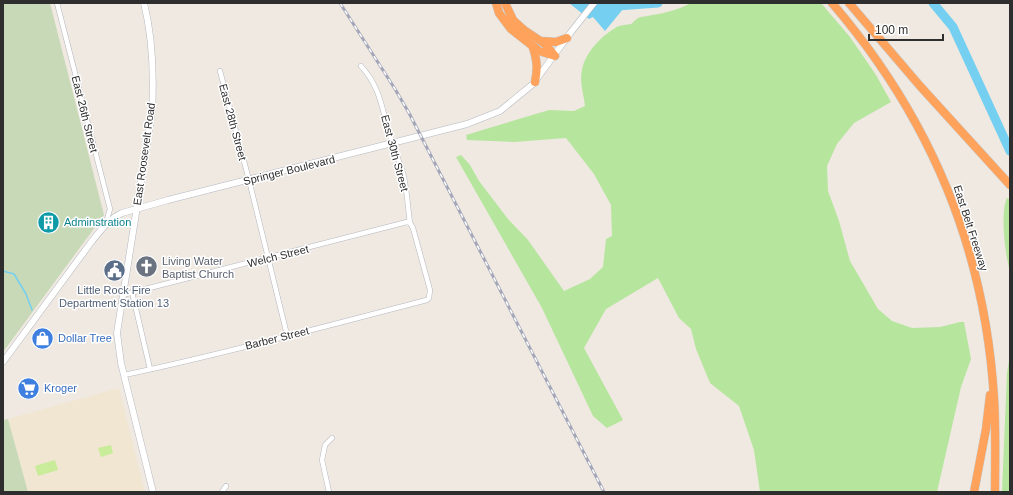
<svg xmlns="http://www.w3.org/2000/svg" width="1013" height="495" font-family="Helvetica,sans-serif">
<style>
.education{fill:#f0e6d1}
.green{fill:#b6e59e}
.cemetery{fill:#c8d9b8}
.pitch{fill:#c9ec9a}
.water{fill:#75cff0}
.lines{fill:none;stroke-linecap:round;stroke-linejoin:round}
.stream{stroke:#75cff0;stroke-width:1.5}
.river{stroke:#75cff0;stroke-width:9}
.street-casing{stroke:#b4b7c1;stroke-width:5.5}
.secondary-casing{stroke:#b4b7c1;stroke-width:7}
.highway-casing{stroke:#c9c9c9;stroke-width:9}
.street{stroke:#fff;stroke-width:4.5}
.secondary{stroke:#fff;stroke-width:6}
.highway{stroke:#ffa35c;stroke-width:8}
.rail-casing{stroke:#a3a6b8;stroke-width:3}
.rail{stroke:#fff;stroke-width:1.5;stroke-dasharray:4.5;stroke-linecap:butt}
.labels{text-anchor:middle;stroke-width:3;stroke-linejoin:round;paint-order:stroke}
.street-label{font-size:11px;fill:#2e2e2e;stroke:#fff}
.culture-label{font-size:11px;fill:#0d838f;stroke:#fff;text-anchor:start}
.worship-label{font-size:11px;fill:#5b616d;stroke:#fff;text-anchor:start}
.service-label{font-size:11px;fill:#4e5e75;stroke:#fff}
.shop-label{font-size:11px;fill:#366cbe;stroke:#fff;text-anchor:start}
</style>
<rect width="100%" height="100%" fill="#efe9e1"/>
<path class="education" d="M 119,388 L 145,492 L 28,492 L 8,419 Z"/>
<path class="green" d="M 691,3 L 821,3 L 850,37 L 876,75 L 891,102 L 854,123 L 837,144 L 827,166 L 828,191 L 839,221 L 850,261 L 878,309 L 892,321 L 912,328 L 940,327 L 960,322 L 964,322 L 971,359 L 961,387 L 937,492 L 760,492 L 754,450 L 739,406 L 710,383 L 696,349 L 691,329 L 679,318 L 658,278 L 606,309 L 584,348 L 623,420 L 607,428 L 593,416 L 542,308 L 456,157 L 461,155 L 470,165 L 479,181 L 508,219 L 528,240 L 564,291 L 590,279 L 603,267 L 606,239 L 612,236 L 611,205 L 594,174 L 566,138 L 514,142 L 467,140 L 466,135 L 549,110 L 574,111 L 585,106 C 584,94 579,82 582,70 C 585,52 603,34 619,26 C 622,25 627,25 631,24 C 634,22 636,18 641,17 C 658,14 675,12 691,3 Z
M 1007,198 L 1010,200 L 1010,271 C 1005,256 1000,211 1007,198 Z
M 1010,354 L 1010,492 L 1002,492 L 1007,373 Z"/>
<path class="cemetery" d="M 3,3 L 50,3 L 104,215 L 3,352 Z
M 8,419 L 28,492 L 3,492 L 3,420 Z"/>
<path class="pitch" d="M 111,445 L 113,453 L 101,457 L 98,448 Z
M 55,460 L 58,470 L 38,476 L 35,466 Z"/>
<path class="water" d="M 569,3 L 628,3 L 605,31 L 593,17 L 589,19 Z"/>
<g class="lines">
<path class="stream" d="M 3,271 L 14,274 L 26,294 L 32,310"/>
<path class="river" d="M 614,3 L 617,6 L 658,3
M 933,3 L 953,27 L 1010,151"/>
<defs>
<path id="street" d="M 57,3 L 110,209 L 106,223
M 220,71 L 249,180 L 287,335
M 132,292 L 150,369
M 122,295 L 407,222 L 410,223
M 124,375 C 225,354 326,326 427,300 L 429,298 L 430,290 L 413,228 L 410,223 C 408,208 407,192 404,177 C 401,164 395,152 391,139 C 382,112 382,89 361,66
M 222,492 L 226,486
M 329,492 L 322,460 L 325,445 L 332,438"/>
<path id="secondary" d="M 144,3 C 153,39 154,75 152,112 L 117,333 L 121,363 L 153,492
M 3,362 L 92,241 C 101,230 109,219 122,213 L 168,200 L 467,124 L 500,111 L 533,84 L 571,32 L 594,3"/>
<path id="highway" d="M 496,3 L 499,13 L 511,29 L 539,51 L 555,56
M 505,3 L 513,20 L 524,30 L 545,44 L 555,56
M 832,3 C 930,117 985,248 994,398 C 996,429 995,461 995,492
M 849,3 L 920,86 L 1010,185
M 541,41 L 556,42 L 567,38
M 532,45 C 537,59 538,68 535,82
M 974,492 L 986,429 L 990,395"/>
</defs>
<use href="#street" class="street-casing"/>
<use href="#secondary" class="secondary-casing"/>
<use href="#highway" class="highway-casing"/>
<use href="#street" class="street"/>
<use href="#secondary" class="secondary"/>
<use href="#highway" class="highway"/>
<defs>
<path id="rail" d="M 340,3 L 395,89 L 409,113 L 604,492"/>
</defs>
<use href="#rail" class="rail-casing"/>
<use href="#rail" class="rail"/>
</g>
<defs>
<symbol id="building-disc" viewBox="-11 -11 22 22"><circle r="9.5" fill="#0f9aa8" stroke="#fff"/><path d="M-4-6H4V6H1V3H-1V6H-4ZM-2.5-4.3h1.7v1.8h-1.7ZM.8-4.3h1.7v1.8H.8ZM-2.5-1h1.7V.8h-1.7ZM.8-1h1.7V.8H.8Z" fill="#fff"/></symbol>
<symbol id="church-disc" viewBox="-11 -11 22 22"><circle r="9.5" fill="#6b7280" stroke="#fff"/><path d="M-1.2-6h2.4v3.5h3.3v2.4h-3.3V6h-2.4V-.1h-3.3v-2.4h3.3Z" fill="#fff"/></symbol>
<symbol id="civic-disc" viewBox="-11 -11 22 22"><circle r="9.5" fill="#5c6f8a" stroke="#fff"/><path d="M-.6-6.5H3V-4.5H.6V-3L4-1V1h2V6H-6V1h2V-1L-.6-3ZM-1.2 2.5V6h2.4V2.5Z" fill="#fff"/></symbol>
<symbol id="shop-disc" viewBox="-11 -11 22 22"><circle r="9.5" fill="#3f7fe0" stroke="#fff"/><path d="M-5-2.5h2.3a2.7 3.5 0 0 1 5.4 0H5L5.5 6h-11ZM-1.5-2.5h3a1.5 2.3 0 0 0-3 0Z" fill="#fff"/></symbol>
<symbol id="supermarket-disc" viewBox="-11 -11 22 22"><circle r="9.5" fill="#3f7fe0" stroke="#fff"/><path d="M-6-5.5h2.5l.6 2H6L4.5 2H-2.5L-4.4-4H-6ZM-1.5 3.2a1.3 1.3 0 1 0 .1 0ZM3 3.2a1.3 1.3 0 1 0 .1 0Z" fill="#fff"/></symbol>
</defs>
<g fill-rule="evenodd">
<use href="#building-disc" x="36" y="210" width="25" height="25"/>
<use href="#church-disc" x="134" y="254" width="25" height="25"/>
<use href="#civic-disc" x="102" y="258" width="25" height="25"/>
<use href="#shop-disc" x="30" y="326" width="25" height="25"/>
<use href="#supermarket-disc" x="16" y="376" width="25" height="25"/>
</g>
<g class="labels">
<g class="street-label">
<text transform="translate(85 114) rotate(76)" y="4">East 26th Street</text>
<text transform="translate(233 122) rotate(75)" y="4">East 28th Street</text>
<text transform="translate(395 153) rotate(75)" y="4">East 30th Street</text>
<text transform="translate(144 154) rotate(-82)" y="4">East Roosevelt Road</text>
<text transform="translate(289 170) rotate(-14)" y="4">Springer Boulevard</text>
<text transform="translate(971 228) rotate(72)" y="4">East Belt Freeway</text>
<text transform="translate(278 256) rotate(-14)" y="4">Welch Street</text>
<text transform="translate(277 338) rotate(-14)" y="4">Barber Street</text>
</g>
<g class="culture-label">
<text x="64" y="226">Adminstration</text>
</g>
<g class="worship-label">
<text x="162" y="265">Living Water<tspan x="162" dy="13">Baptist Church</tspan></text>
</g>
<g class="service-label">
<text x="114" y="294">Little Rock Fire<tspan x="114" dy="13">Department Station 13</tspan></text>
</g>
<g class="shop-label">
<text x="58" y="342">Dollar Tree</text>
<text x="44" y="392">Kroger</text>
</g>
</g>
<rect width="1013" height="495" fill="none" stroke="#2e2e2e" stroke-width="8"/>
<path d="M869 34v6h74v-6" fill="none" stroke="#2e2e2e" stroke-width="2"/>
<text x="875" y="34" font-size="12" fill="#2e2e2e" stroke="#ffffff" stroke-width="3" paint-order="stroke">100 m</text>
</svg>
